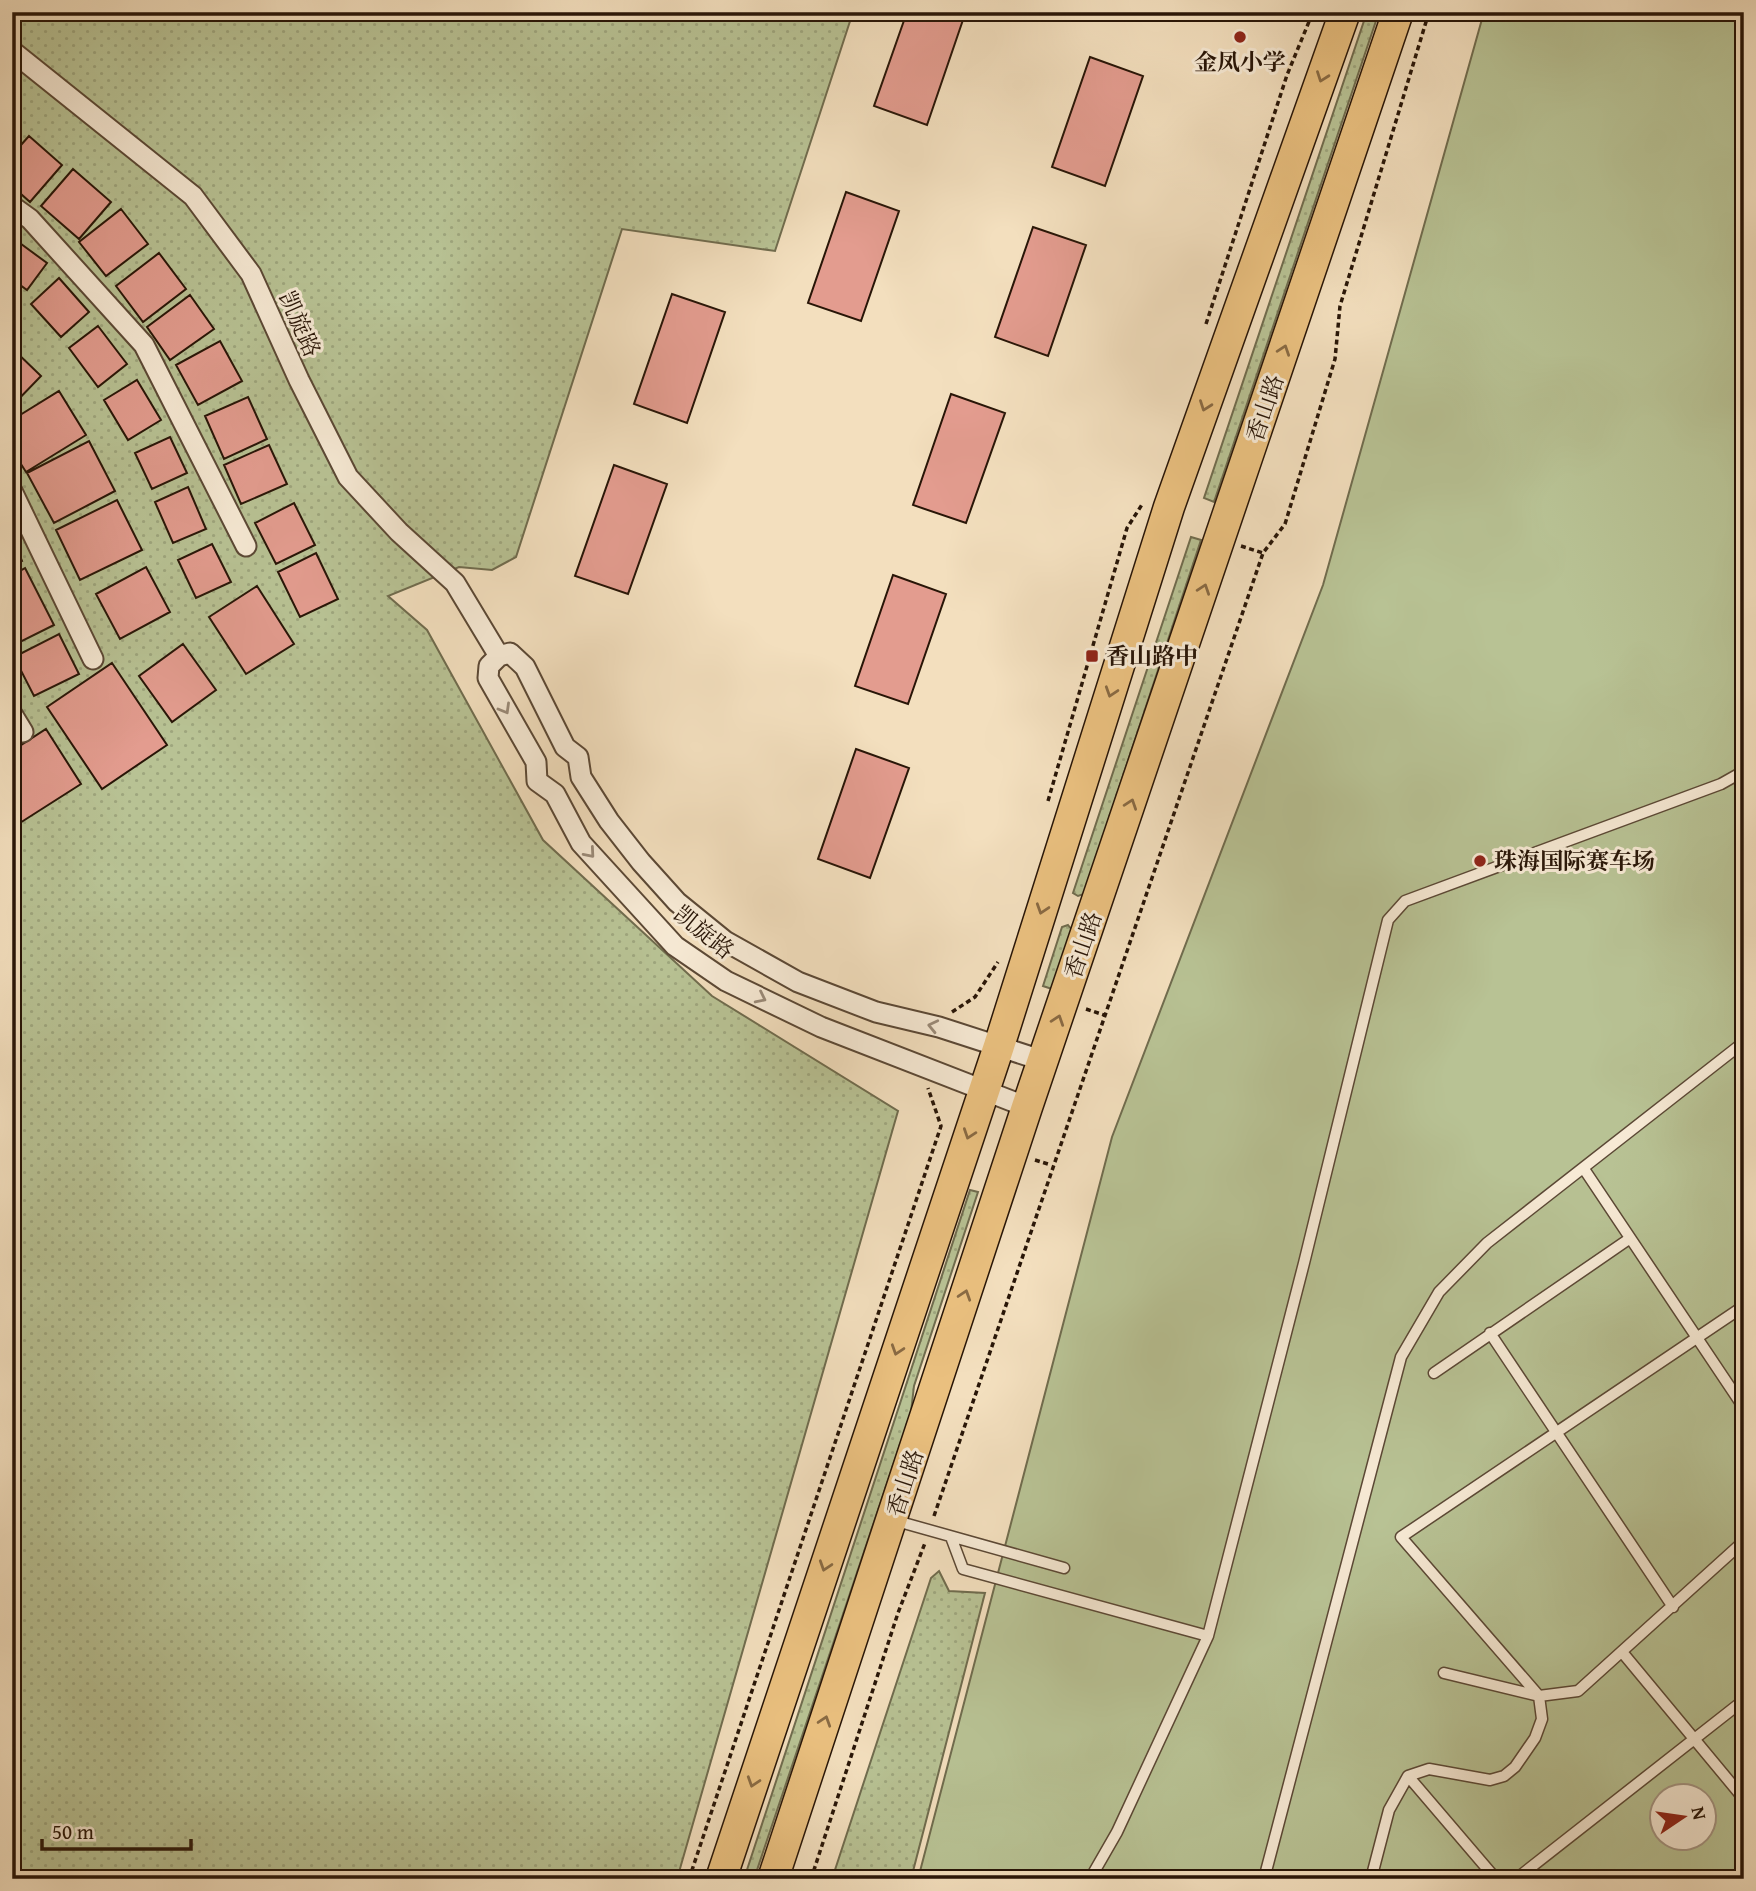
<svg xmlns="http://www.w3.org/2000/svg" width="1756" height="1891" font-family="'Gentium Book Plus','Noto Serif SC',serif">
<style>
.grass{fill:url(#grass-dots);stroke:#706c4e;stroke-width:2}
.garden{fill:#b8c294;stroke:#706c4e;stroke-width:2;fill-rule:evenodd}
.building{fill:#e39c8f;stroke:#281507;stroke-width:2}
.lines{fill:none;stroke-linecap:round;stroke-linejoin:round}
.lane-casing{stroke:#5b4835;stroke-width:13}
.street-casing{stroke:#5b4835;stroke-width:23}
.primary-casing{stroke:#281507;stroke-width:33}
.path{stroke:#281507;stroke-width:3.5;stroke-dasharray:5 3.5;stroke-linecap:butt}
.lane{stroke:#f7ead5;stroke-width:10}
.street{stroke:#f7ead5;stroke-width:19}
.primary{stroke:#eac07f;stroke-width:30}
.oneway{stroke:#896a43}
.oneway2{stroke:#9a8a78}
.poi-dot{fill:#8f2418;stroke:#f7ead5;stroke-width:2.5}
.labels{text-anchor:middle;stroke-width:6;stroke-linejoin:round;paint-order:stroke}
.poi-label{font-size:23px;font-weight:bold;fill:#281507;stroke:#f7ead5;text-anchor:start}
.street-label{font-size:23px;fill:#281507;stroke:#f7ead5}
</style>
<defs>
<pattern id="grass-dots" width="8" height="8" patternUnits="userSpaceOnUse" patternTransform="scale(1.75)"><rect width="8" height="8" fill="#b8c294"/><path d="M2 2h.1M6 6h.1" fill="none" stroke="#9ea67e" stroke-width="1.8" stroke-linecap="round"/></pattern>
</defs>
<rect width="100%" height="100%" fill="#f3dfbe"/>
<filter id="stains"><feTurbulence type="fractalNoise" baseFrequency=".00286" numOctaves="4"/><feColorMatrix values="0 0 0 0 .2 0 0 0 0 .09 0 0 0 0 .02 0 0 0 .5 -.17"/></filter>
<radialGradient id="worn" r=".72"><stop offset=".6" stop-color="#630" stop-opacity="0"/><stop offset="1" stop-color="#630" stop-opacity=".3"/></radialGradient>
<path class="grass" d="M 12,12 L 853,12 L 775,251 L 622,229 L 516,557 L 492,570 L 459,567 L 388,596 L 427,630 L 543,840 L 712,996 L 898,1111 L 677,1879 L 12,1879 Z
M 1367,12 L 1379,12 L 1214,502 L 1204,498 Z
M 1191,537 L 1201,540 L 1084,894 L 1078,896 L 1073,893 Z
M 1068,925 L 1072,930 L 1052,989 L 1043,986 L 1062,927 Z
M 970,1190 L 978,1192 L 914,1386 L 911,1412 L 754,1879 L 744,1879 Z
M 939,1571 L 949,1591 L 985,1593 L 911,1879 L 832,1879 L 931,1578 Z"/>
<path class="garden" d="M 1484,12 L 1744,12 L 1744,1879 L 918,1879 L 1112,1137 L 1323,585 ZM 1662,1797 L 1704,1797 L 1704,1839 L 1662,1839 Z"/>
<path class="building" d="M 907,12 L 965,14 L 927,125 L 874,106 Z
M 1090,57 L 1143,76 L 1105,186 L 1052,167 Z
M 29,136 L 62,165 L 30,202 L 12,186 L 12,155 Z
M 73,169 L 111,202 L 79,239 L 41,206 Z
M 846,192 L 899,211 L 861,321 L 808,303 Z
M 121,209 L 148,244 L 106,276 L 79,242 Z
M 1033,227 L 1086,245 L 1048,356 L 995,337 Z
M 13,238 L 47,263 L 27,290 L 12,279 Z
M 159,253 L 186,289 L 143,322 L 116,286 Z
M 59,278 L 89,312 L 61,337 L 31,304 Z
M 672,294 L 725,312 L 687,423 L 634,404 Z
M 190,295 L 214,329 L 170,360 L 147,327 Z
M 98,326 L 127,364 L 98,387 L 69,348 Z
M 220,341 L 242,381 L 198,405 L 176,365 Z
M 12,348 L 41,376 L 12,406 Z
M 137,380 L 161,420 L 128,440 L 104,400 Z
M 59,391 L 86,435 L 26,472 L 12,450 L 12,420 Z
M 951,394 L 1005,413 L 966,523 L 913,505 Z
M 248,397 L 267,439 L 224,459 L 205,416 Z
M 170,437 L 187,473 L 152,489 L 135,453 Z
M 89,441 L 115,491 L 54,523 L 27,473 Z
M 269,445 L 287,484 L 241,504 L 224,465 Z
M 614,465 L 667,484 L 628,594 L 575,576 Z
M 188,487 L 206,529 L 173,543 L 155,502 Z
M 117,500 L 142,550 L 80,580 L 56,530 Z
M 294,503 L 315,545 L 276,564 L 255,523 Z
M 12,536 L 22,561 L 12,565 Z
M 212,544 L 231,582 L 196,598 L 178,560 Z
M 316,553 L 338,599 L 300,617 L 278,572 Z
M 146,567 L 170,612 L 120,639 L 96,594 Z
M 25,568 L 54,625 L 12,646 L 12,575 Z
M 893,575 L 946,594 L 908,704 L 855,686 Z
M 257,586 L 294,644 L 246,674 L 209,617 Z
M 59,634 L 79,674 L 34,696 L 14,657 Z
M 183,644 L 216,690 L 172,722 L 139,676 Z
M 112,663 L 167,745 L 102,789 L 47,707 Z
M 46,729 L 81,784 L 12,828 L 12,751 Z
M 856,749 L 909,768 L 870,878 L 818,859 Z"/>
<g class="lines">
<defs>
<path id="lane" d="M 1584,1169 L 1744,1408
M 1490,1333 L 1673,1607
M 1434,1373 L 1629,1239
M 893,1520 L 1064,1568
M 951,1537 L 963,1569 L 1208,1636
M 1622,1652 L 1744,1799
M 1444,1673 L 1539,1696 L 1578,1691 L 1744,1541
M 1408,1776 L 1496,1879
M 1090,1879 L 1117,1832 L 1208,1636 L 1304,1263 L 1388,920 L 1405,901 L 1721,784 L 1744,771
M 1264,1879 L 1401,1357 L 1439,1292 L 1487,1243 L 1744,1042
M 1371,1879 L 1389,1810 L 1408,1776 L 1429,1769 L 1490,1780 L 1504,1776 L 1515,1767 L 1535,1738 L 1542,1719 L 1539,1696 L 1401,1537 L 1744,1306
M 1516,1879 L 1744,1700
M 1731,1879 L 1744,1870"/>
<path id="street" d="M 12,51 L 193,196 L 251,274 L 299,380 L 348,477 L 399,532 L 455,583 L 499,656
M 12,206 L 30,219 L 144,345 L 246,546
M 12,491 L 93,659
M 12,714 L 23,732
M 1027,1107 L 821,1027 L 726,981 L 675,946 L 581,843 L 555,794 L 537,781 L 536,762 L 488,678 L 489,666 L 499,656 L 510,653 L 525,667 L 565,747 L 578,757 L 581,777 L 609,821 L 641,862 L 677,902 L 725,941 L 798,982 L 876,1012 L 939,1027 L 1044,1061"/>
<path id="primary" d="M 721,1879 L 999,1046 L 1169,507 L 1345,12
M 773,1879 L 1027,1107 L 1398,12"/>
</defs>
<use href="#lane" class="lane-casing"/>
<use href="#street" class="street-casing"/>
<use href="#primary" class="primary-casing"/>
<path class="path" d="M 1206,324 L 1287,75 L 1313,12
M 1241,546 L 1263,553
M 1048,801 L 1127,528 L 1143,503
M 1086,1009 L 1104,1015
M 952,1012 L 975,997 L 998,962
M 1035,1160 L 1051,1165
M 934,1516 L 1263,553 L 1285,524 L 1335,359 L 1340,306 L 1429,12
M 689,1879 L 941,1126 L 928,1088
M 811,1879 L 898,1613 L 925,1543"/>
<use href="#lane" class="lane"/>
<use href="#street" class="street"/>
<use href="#primary" class="primary"/>
</g>
<defs><path id="oneway-chevron" d="M-2-3.5L2.5 0L-2 3.5" fill="none" stroke-width="1.6" stroke-linecap="round" stroke-linejoin="round" transform="scale(1.75)"/></defs>
<g class="oneway">
<use href="#oneway-chevron" transform="translate(1322 77) rotate(110)"/>
<use href="#oneway-chevron" transform="translate(1284 350) rotate(-71)"/>
<use href="#oneway-chevron" transform="translate(1205 406) rotate(110)"/>
<use href="#oneway-chevron" transform="translate(1204 589) rotate(-71)"/>
<use href="#oneway-chevron" transform="translate(1111 692) rotate(108)"/>
<use href="#oneway-chevron" transform="translate(1131 804) rotate(-71)"/>
<use href="#oneway-chevron" transform="translate(1042 909) rotate(108)"/>
<use href="#oneway-chevron" transform="translate(1058 1020) rotate(-71)"/>
<use href="#oneway-chevron" transform="translate(969 1134) rotate(109)"/>
<use href="#oneway-chevron" transform="translate(965 1295) rotate(-72)"/>
<use href="#oneway-chevron" transform="translate(897 1350) rotate(108)"/>
<use href="#oneway-chevron" transform="translate(825 1566) rotate(108)"/>
<use href="#oneway-chevron" transform="translate(825 1721) rotate(-72)"/>
<use href="#oneway-chevron" transform="translate(753 1782) rotate(108)"/>
</g>
<g class="oneway2">
<use href="#oneway-chevron" transform="translate(505 709) rotate(60)"/>
<use href="#oneway-chevron" transform="translate(590 853) rotate(49)"/>
<use href="#oneway-chevron" transform="translate(761 998) rotate(26)"/>
<use href="#oneway-chevron" transform="translate(933 1026) rotate(-167)"/>
</g>
<g class="poi-dot">
<circle cx="1240" cy="37" r="7"/>
<rect x="1085" y="649" width="14" height="14" rx="3.5"/>
<circle cx="1480" cy="861" r="7"/>
</g>
<g class="labels">
<g class="poi-label">
<text x="1240" y="70" text-anchor="middle">金凤小学</text>
<text x="1106" y="664">香山路中</text>
<text x="1494" y="869">珠海国际赛车场</text>
</g>
<g class="street-label">
<text transform="translate(300 324) rotate(66)" y="8">凯旋路</text>
<text transform="translate(1265 408) rotate(-71)" y="8">香山路</text>
<text transform="translate(704 932) rotate(39)" y="8">凯旋路</text>
<text transform="translate(1083 945) rotate(-71)" y="8">香山路</text>
<text transform="translate(905 1483) rotate(-72)" y="8">香山路</text>
</g>
</g>
<rect width="1756" height="1891" fill="none" stroke="#f3dfbe" stroke-width="42"/>
<rect x="14" y="14" width="1728" height="1863" fill="none" stroke="#281507" stroke-width="3.5"/>
<rect x="21" y="21" width="1714" height="1849" fill="none" stroke="#281507" stroke-width="2"/>
<g transform="translate(1683 1817) rotate(77)"><circle r="33" fill="#f7ead5" stroke="#a49583" stroke-width="2"/>
<path d="M0-5L12 26L0 18L-12 26Z" fill="#8f2418"/>
<text y="-10" font-size="19" font-weight="bold" text-anchor="middle" fill="#281507">N</text>
</g>
<path d="M42 1839v10h149v-10" fill="none" stroke="#281507" stroke-width="3.5"/>
<text x="52" y="1839" font-size="21" fill="#281507" stroke="#f7ead5" stroke-width="5" paint-order="stroke">50 m</text>
<rect width="100%" height="100%" filter="url(#stains)"/>
<rect width="100%" height="100%" fill="url(#worn)"/>
</svg>
